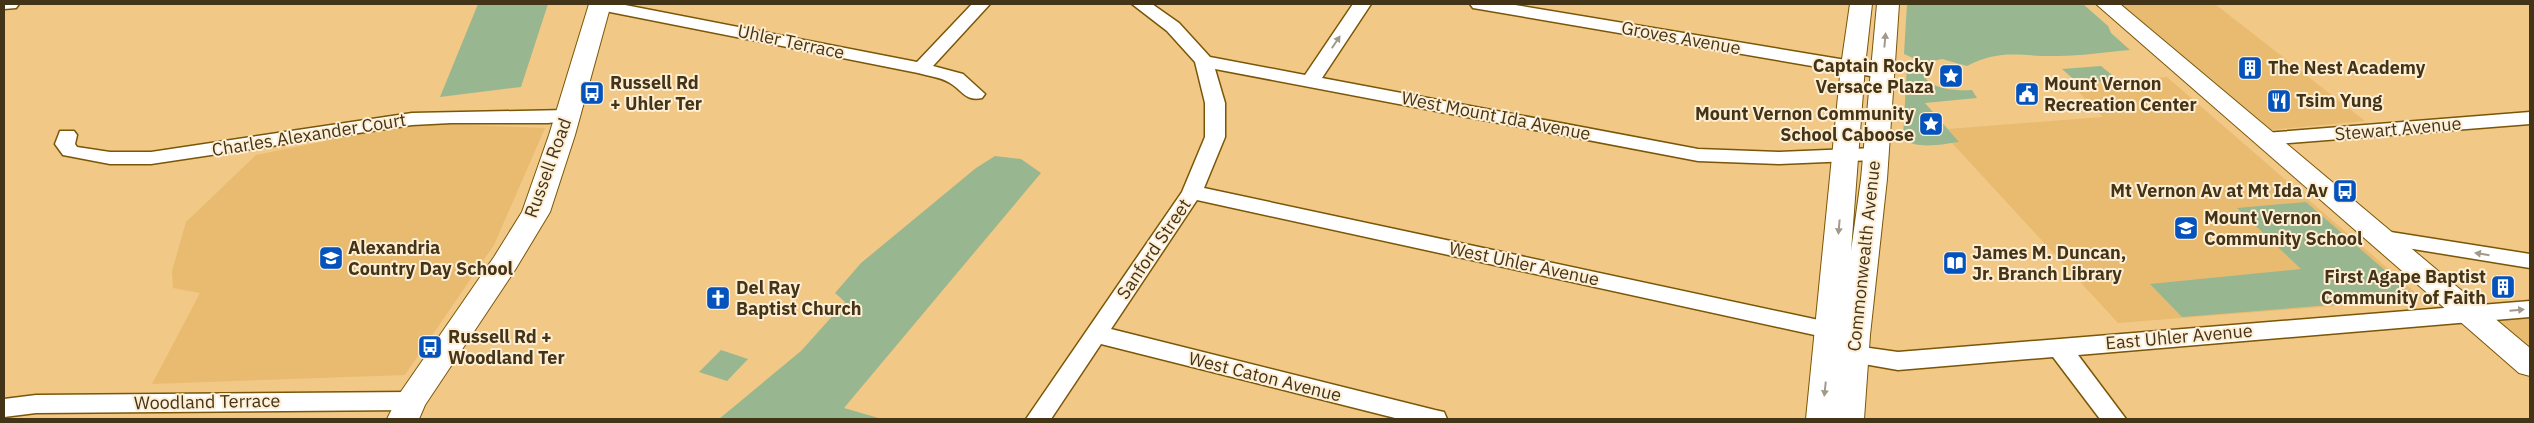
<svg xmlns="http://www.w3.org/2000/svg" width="2534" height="423" font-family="'IBM Plex Sans',sans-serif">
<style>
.built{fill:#e8bb70}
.green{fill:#98b790}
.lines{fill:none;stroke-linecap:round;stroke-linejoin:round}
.minor-casing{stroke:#7a5607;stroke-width:3}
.tertiary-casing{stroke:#7a5607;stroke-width:2}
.secondary-casing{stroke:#7a5607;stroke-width:2}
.minor{fill:#fff;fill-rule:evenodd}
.tertiary{fill:#fff;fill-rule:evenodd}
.secondary{fill:#fff;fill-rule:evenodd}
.oneway{fill:#a1998b}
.labels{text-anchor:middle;stroke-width:4;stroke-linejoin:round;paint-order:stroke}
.street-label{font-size:18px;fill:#433317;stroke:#feeed4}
.poi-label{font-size:18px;font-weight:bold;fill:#433317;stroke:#feeed4;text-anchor:start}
</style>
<rect width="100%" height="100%" fill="#f1c885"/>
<path class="built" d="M 2121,4 L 2215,4 L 2365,121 L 2270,130 Z
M 2167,77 L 2423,299 L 2118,323 L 1952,143 L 1959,142 L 1948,129 L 2103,117 L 2072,85 Z
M 415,123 L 545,128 L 494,245 L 405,375 L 152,384 L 200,293 L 173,288 L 172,271 L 186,222 L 256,155 Z
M 2530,318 L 2530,347 L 2499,321 Z"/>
<path class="green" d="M 478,4 L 548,4 L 521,87 L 440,97 Z
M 1907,4 L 2083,4 L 2108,26 L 2111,33 L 2130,50 C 2106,52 2081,56 2057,56 C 2021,57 2002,48 1967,66 L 1942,59 L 1924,63 L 1904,54 Z
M 1907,66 L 1922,69 C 1924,90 1956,91 1972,90 L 1977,98 L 1925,103 L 1959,142 C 1943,144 1918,150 1903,139 Z
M 2101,66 L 2118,80 L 2079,84 L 2062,69 Z
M 995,156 L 1021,159 L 1041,173 L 844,408 L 882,419 L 719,419 L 801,351 L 845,302 L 835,293 L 861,263 L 976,168 Z
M 2306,202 L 2417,298 L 2182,317 L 2150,284 L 2301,269 L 2237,208 Z
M 721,350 L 748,359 L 727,381 L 699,372 Z"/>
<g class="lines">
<defs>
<path id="minor" d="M 4,4 L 19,4 L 16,8 L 4,9 Z
M 592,4 L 620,4 L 917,62 L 972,4 L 990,4 L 933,66 L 963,74 L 985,94 L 982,98 C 966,102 962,90 950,83 C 941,77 928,76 918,73 L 600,10 L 594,9 Z
M 1132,4 L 1152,4 L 1179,23 L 1210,57 L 1305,75 L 1353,4 L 1371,4 L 1322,78 L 1698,149 L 1779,152 L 1875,148 L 1882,150 L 1885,154 L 1882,158 L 1875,160 L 1779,164 L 1698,161 L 1215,69 L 1225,103 L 1225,137 L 1204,188 L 1842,325 L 1850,327 L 1854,333 L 1850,339 L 1842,341 L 1197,200 L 1111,329 L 1435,410 L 1444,412 L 1447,419 L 1399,419 L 1101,344 L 1051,419 L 1026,419 L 1182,192 L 1205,137 L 1205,103 L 1195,62 L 1167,31 Z
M 1470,4 L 1509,4 L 1882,66 L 1889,68 L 1891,72 L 1889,76 L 1882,78 L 1479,9 L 1473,8 Z
M 567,110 L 574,112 L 577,116 L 574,120 L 548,123 L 451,123 L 412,125 L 151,164 L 110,164 L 63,155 L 55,144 L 60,131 L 74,131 L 77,135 L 75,144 L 77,147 L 110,152 L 151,152 L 412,113 Z
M 2530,112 L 2530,124 L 2265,145 L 2258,143 L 2255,139 L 2258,135 L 2265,133 Z
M 2378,230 L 2530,254 L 2530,268 L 2370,242 L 2367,237 L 2370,232 Z
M 2530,301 L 2530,317 L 2078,355 L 2126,419 L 2100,419 L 2053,357 L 1898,370 L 1841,360 L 1833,358 L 1829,352 L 1833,346 L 1841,344 L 1898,352 Z
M 411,392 L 420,395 L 423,401 L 420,407 L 411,410 L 36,413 L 4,417 L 4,399 L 36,395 Z"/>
<path id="tertiary" d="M 589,4 L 611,4 L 575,135 L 550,212 L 515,270 L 425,405 L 419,419 L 387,419 L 400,393 L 494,257 L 522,212 L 549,135 Z
M 1850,4 L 1872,4 L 1865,66 L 1851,251 L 1861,179 L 1877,4 L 1899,4 L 1887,179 L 1870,335 L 1864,419 L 1806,419 L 1841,66 Z"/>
<path id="secondary" d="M 2096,4 L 2120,4 L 2530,348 L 2530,376 L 2519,373 Z"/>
</defs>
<use href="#minor" class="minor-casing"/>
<use href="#tertiary" class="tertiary-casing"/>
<use href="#secondary" class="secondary-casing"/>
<use href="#minor" class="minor"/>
<use href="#tertiary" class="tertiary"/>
<use href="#secondary" class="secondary"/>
</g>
<defs><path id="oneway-solid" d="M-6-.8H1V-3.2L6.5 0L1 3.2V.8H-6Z" transform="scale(1.25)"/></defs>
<g class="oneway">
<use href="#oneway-solid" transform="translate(1885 40) rotate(-85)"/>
<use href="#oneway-solid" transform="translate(1336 42) rotate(-56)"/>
<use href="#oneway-solid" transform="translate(1839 227) rotate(95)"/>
<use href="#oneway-solid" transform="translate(2482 254) rotate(-171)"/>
<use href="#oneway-solid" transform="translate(2517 310) rotate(-5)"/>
<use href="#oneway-solid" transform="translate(1825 389) rotate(96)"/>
</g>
<defs>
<symbol id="building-square" viewBox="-11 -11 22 22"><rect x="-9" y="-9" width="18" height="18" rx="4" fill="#0452bc" stroke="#feeed4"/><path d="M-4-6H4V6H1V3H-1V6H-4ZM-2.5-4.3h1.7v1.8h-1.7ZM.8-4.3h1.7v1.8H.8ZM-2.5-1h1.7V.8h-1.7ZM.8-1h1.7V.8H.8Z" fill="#fff"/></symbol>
<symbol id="sight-square" viewBox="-11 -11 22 22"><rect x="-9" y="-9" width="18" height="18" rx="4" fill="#0452bc" stroke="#feeed4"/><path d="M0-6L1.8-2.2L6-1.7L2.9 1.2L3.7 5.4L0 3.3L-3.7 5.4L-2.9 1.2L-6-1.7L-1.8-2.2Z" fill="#fff"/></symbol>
<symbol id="bus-square" viewBox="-11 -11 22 22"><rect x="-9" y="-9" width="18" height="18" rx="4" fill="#0452bc" stroke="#feeed4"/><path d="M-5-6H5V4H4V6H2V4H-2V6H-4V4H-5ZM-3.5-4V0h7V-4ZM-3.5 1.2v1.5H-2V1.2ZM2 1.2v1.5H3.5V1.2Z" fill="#fff"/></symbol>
<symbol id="civic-square" viewBox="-11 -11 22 22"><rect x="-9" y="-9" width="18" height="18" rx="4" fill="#0452bc" stroke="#feeed4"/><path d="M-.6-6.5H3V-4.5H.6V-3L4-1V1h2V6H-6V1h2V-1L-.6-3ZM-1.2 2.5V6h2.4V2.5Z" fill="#fff"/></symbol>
<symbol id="restaurant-square" viewBox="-11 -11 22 22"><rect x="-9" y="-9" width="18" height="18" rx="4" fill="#0452bc" stroke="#feeed4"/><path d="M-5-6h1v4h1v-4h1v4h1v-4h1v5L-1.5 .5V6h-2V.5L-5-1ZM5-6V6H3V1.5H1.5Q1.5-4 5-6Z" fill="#fff"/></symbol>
<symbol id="school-square" viewBox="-11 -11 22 22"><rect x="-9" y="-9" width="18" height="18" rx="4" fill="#0452bc" stroke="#feeed4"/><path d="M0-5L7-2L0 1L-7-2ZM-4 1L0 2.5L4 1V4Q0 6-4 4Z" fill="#fff"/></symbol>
<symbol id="library-square" viewBox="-11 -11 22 22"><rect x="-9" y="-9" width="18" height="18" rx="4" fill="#0452bc" stroke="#feeed4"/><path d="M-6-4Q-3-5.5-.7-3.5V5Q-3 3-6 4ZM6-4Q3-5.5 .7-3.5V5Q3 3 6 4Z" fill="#fff"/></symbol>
<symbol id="church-square" viewBox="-11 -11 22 22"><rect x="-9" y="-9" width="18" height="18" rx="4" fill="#0452bc" stroke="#feeed4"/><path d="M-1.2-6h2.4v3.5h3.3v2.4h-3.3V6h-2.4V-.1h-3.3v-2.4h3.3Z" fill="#fff"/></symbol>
</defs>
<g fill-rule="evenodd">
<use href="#building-square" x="2236" y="54" width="28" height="28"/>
<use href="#sight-square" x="1937" y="62" width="28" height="28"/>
<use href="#bus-square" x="578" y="79" width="28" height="28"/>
<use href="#civic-square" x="2013" y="80" width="28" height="28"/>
<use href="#restaurant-square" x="2265" y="87" width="28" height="28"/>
<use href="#sight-square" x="1917" y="110" width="28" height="28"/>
<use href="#bus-square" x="2331" y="177" width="28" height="28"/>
<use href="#school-square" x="2172" y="214" width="28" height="28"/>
<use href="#school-square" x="317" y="244" width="28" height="28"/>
<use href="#library-square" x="1941" y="249" width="28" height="28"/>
<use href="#building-square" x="2489" y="273" width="28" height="28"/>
<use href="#church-square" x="704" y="284" width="28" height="28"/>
<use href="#bus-square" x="416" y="333" width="28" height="28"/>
</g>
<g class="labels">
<g class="street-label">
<text transform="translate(1681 38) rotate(10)" y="6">Groves Avenue</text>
<text transform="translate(791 42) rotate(12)" y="6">Uhler Terrace</text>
<text transform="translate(1496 116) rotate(11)" y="6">West Mount Ida Avenue</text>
<text transform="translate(2398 129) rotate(-5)" y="6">Stewart Avenue</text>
<text transform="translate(309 135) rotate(-9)" y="6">Charles Alexander Court</text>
<text transform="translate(548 168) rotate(-70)" y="6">Russell Road</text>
<text transform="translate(1154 249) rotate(-56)" y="6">Sanford Street</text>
<text transform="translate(1864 256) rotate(-84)" y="6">Commonwealth Avenue</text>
<text transform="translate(1524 264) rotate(12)" y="6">West Uhler Avenue</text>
<text transform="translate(2179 337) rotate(-5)" y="6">East Uhler Avenue</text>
<text transform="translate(1265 377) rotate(14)" y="6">West Caton Avenue</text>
<text transform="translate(207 402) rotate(-1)" y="6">Woodland Terrace</text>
</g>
<g class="poi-label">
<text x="1934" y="72" text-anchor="end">Captain Rocky<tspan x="1934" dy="21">Versace Plaza</tspan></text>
<text x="2268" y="74">The Nest Academy</text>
<text x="610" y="89">Russell Rd<tspan x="610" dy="21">+ Uhler Ter</tspan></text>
<text x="2044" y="90">Mount Vernon<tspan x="2044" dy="21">Recreation Center</tspan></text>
<text x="2296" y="107">Tsim Yung</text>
<text x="1914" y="120" text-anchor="end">Mount Vernon Community<tspan x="1914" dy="21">School Caboose</tspan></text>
<text x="2328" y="197" text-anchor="end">Mt Vernon Av at Mt Ida Av</text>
<text x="2204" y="224">Mount Vernon<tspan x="2204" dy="21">Community School</tspan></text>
<text x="348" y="254">Alexandria<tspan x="348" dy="21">Country Day School</tspan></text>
<text x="1972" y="259">James M. Duncan,<tspan x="1972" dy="21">Jr. Branch Library</tspan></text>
<text x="2486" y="283" text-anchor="end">First Agape Baptist<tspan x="2486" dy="21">Community of Faith</tspan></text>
<text x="736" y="294">Del Ray<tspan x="736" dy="21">Baptist Church</tspan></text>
<text x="448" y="343">Russell Rd +<tspan x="448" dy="21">Woodland Ter</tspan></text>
</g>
</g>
<rect width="2534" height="423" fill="none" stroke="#433317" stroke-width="10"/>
</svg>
